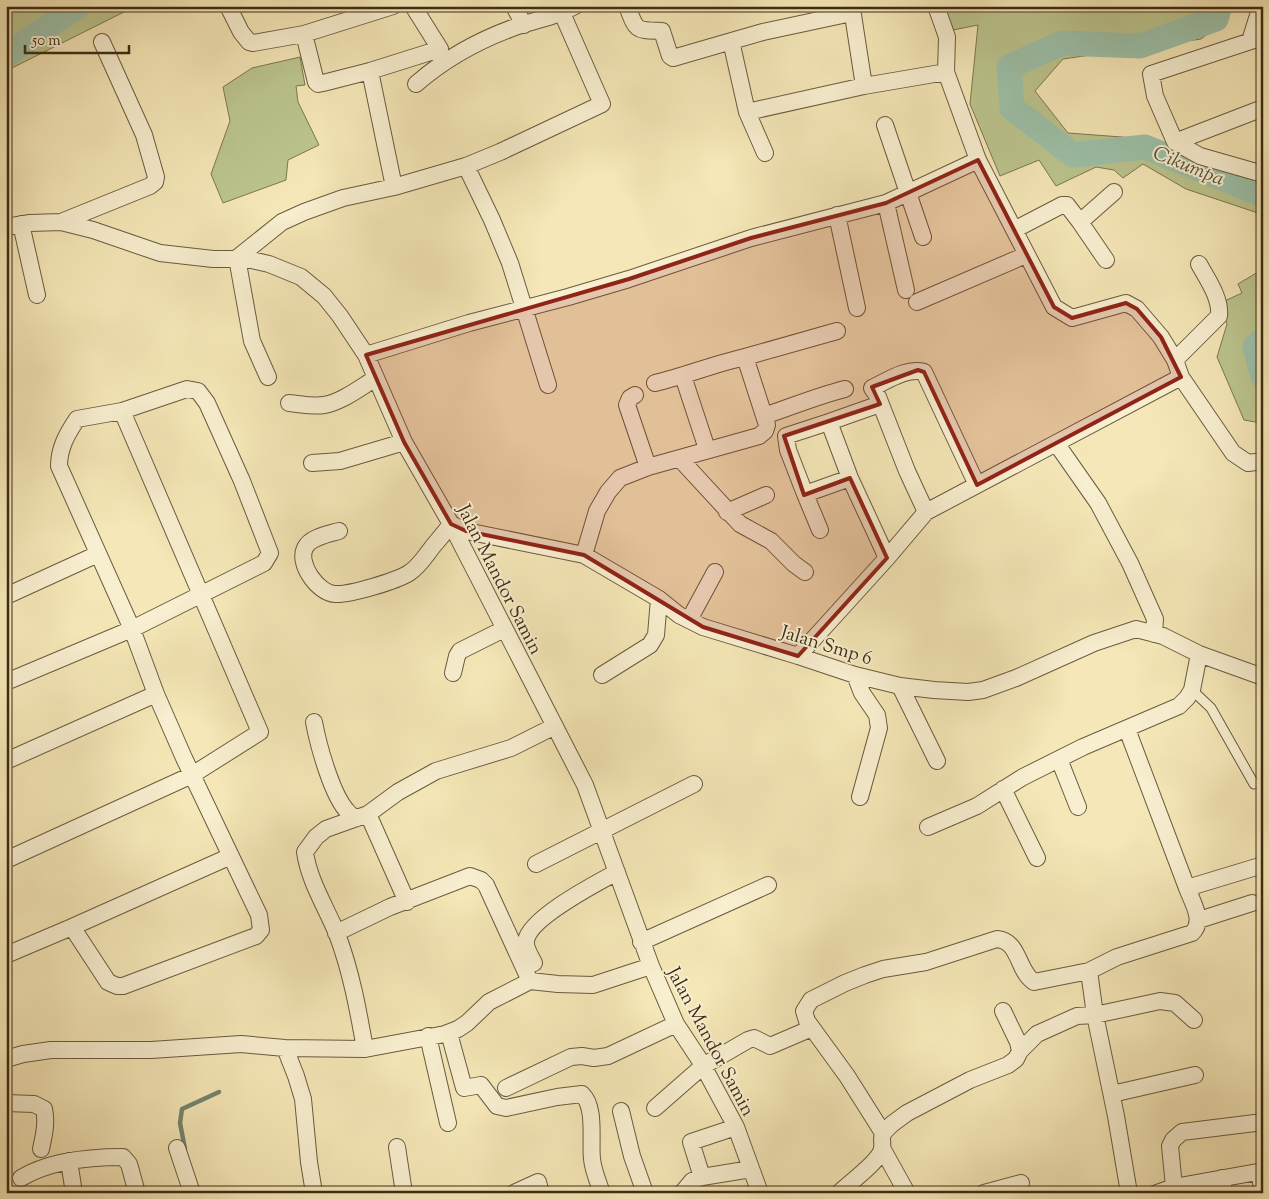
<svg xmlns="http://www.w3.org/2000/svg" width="1269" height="1199" font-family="'Sorts Mill Goudy',serif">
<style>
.green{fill:#bcc58e;stroke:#7c7852}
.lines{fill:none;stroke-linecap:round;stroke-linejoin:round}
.stream{stroke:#76856e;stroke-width:4.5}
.river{stroke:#9dc1a9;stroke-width:25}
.service-casing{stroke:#6a5b3e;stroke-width:11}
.minor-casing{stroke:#6a5b3e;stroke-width:18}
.service{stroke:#f8efd0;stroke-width:9}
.minor{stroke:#f8efd0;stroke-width:16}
.marked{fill:#8f2418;fill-opacity:0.2;stroke:#8f2418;stroke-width:4;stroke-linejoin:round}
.labels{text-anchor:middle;stroke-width:4;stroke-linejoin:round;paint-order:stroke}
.street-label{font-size:19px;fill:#3c2c16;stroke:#f8efd0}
.water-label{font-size:20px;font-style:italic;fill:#54513b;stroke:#f8efd0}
</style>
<rect width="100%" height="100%" fill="#f5e7b7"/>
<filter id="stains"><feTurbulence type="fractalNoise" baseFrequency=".004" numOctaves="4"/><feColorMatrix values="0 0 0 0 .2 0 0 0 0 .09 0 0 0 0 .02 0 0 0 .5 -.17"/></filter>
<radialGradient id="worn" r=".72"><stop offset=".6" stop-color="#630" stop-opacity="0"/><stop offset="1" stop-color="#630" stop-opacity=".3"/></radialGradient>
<path class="green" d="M 6,6 L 136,6 L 6,71 Z
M 944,6 L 1227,6 L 1227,19 L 1201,39 L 1063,59 L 1035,91 L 1068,133 L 1135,138 L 1205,163 L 1263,180 L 1263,220 L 1258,213 L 1186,189 L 1143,164 L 1123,178 L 1114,170 L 1096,167 L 1056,186 L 1039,160 L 1000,176 L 970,104 L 978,25 L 953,30 Z
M 300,57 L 305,85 L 296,86 L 298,102 L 319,145 L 288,160 L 286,180 L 223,203 L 211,174 L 230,121 L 223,87 L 252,68 Z
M 1263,269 L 1263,428 L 1261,423 L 1244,420 L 1217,357 L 1227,324 L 1220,303 L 1242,293 L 1238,284 Z"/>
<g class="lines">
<path class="stream" d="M 185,1149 L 180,1123 L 182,1109 L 219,1092"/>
<path class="river" d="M 1220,6 L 1216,19 L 1140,46 L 1062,43 L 1009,67 L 1012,108 L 1073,155 L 1145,147 L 1263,195
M 6,55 L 78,6
M 1263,340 L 1255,347 L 1263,377"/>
<defs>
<path id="service" d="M 1192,690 L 1211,708 L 1254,784"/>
<path id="minor" d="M 228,6 L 241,32 L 249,42 L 253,43 L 304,34 L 393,6
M 514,6 L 524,25
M 627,6 C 637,32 635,30 662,31 L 670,56 L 673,58 L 763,32 L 847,14 L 853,15 L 864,86
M 936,6 L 947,37 L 946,72 L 978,160 L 1054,307 L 1072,318 L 1126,303 L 1137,309 L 1161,337 L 1175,360 L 1181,377 L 1233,453 L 1248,463 L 1263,461
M 304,34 L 316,82 L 318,84 L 323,83 L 370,71 L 440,49 L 413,6
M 1263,37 L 1151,74 L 1155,96 L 1175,142 L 1200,156 L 1263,174
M 731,41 L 747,112 L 765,153
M 1250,41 L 1261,6
M 370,71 L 394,187
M 416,84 C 447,57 485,37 524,24 C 542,19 559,15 575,6
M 747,112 L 864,86 L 946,72
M 885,125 L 923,237
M 1175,142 L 1263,108
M 466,166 L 492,220 L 510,263 L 548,385
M 886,203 L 906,290
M 837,215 L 857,308
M 61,222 L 150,186 L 155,182 L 156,177 L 144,135 L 102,42
M 1080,222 L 1106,260
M 21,224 L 37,295
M 6,227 L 30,223 L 61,222 L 93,230 L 160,253 L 213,259 L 247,259 L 269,264 L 301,277 L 324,296 L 340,316 L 366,355 L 404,442 L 451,524 L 585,785 L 651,966 L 676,1024 L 701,1062 L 736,1127 L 760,1193
M 1014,230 L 1062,205 L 1067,205 L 1080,222 L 1114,192
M 917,302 L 1026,255
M 366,355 L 469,323 L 568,297 L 629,279 L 751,238 L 886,203 L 978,160
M 1175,360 L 1219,316 C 1221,298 1207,279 1199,264
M 683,376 L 707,449
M 268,377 L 252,341 L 237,258 L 282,222 L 304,212 L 343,198 L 394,187 L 466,166 L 500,152 L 602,104 L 562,13
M 655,383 C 685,376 714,364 745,357
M 635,395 L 630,398 L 627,405 L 648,467
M 289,403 C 301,404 312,407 324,405 C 342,402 361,387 376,378
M 764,416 C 791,407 817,396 845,389
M 829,422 L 850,478 L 805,494 L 788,450 L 786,436 Z
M 829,422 L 880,404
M 1056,443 L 1098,503 L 1130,563 L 1155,619 L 1154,634
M 680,459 L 740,524 L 771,541 L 794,564 L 805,572
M 312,463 L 340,461 L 404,442
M 850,478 L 887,558
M 805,494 L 820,530
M 727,512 L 766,495
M 926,512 L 907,471 L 878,397 L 872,388 C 887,381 907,367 924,372 L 977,485
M 451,524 L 466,531 L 584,555 L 659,599 L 679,615 L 703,627 L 798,656 L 855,675 L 900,686 L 934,690 L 968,692 L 983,690 L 1016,678 L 1094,643 L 1136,629 L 1163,636 L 1199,654 L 1263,677
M 339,531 C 329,534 310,537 305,548 C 297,564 318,593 335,594 C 350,595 396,581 409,573 C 420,566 426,555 434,545 C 440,538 446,531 451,524
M 584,555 L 597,511 L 608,492 L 620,478 L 648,467 L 759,436 L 765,431 L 767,425 L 745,357 L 837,331
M 6,596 L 98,554
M 689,620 L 715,572
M 798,656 L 887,558 L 926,512 L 1181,377
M 453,673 L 457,656 L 460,651 L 504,629
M 602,675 L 650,645 L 656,635 L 659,599
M 855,675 L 862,693 L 877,715 L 879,728 L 860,797
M 6,682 L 132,629 L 264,563 L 270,553 L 242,481 L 207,403 L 198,391 L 187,389 L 122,411 L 77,419 C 67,434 59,448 59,466 L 132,629 L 156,694 L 184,758 L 259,915 L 261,930 L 256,936 L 123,986 L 117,986 L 108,982 L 72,927 L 6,955
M 900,686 L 937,761
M 314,722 C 318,744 332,796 348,812 C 350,815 354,817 357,818
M 1127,729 L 1187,888 L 1263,865
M 1059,759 L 1078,807
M 6,761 L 156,694
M 1003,789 L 1037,858
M 368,814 L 407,902
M 928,827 L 977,806 L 1023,777 L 1083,747 L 1179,706 L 1187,698 L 1192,690 L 1199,654
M 6,860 L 192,775 L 260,732 L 122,411
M 536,864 L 694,784
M 1199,920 L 1252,903
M 72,927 L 231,856
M 336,933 L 390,907 L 470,876 L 481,880 L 486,885 L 530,981
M 641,942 L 768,885
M 534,963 C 531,957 525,948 526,941 C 529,918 597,883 617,872
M 449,1033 L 464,1088 L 481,1085 L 497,1106 L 506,1108 L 557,1097 L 582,1094 C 596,1107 590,1141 592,1159 C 593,1170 598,1182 602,1193
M 428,1036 L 448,1123
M 285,1048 L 296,1076 L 303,1099 L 309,1162 L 314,1193
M 365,1049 C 358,1009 351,971 337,934 C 326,907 309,881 305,852 L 316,837 L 326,829 L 368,814 L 398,792 L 436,771 L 511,748 L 555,726
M 1020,1051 L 1037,1034 L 1077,1016 L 1095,1015 L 1160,1001 L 1175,1003 L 1194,1020
M 6,1059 L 23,1054 L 51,1050 L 151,1050 L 241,1044 L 285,1048 L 365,1049 L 445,1034 L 458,1029 L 467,1023 L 489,1002 L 530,981 L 558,984 L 593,985 L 651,966
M 506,1088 L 571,1057 L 582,1056 L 594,1058 L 608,1056 L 676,1024
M 1112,1094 L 1195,1075
M 6,1103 L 34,1104 L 44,1109 C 47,1123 44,1135 41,1149
M 655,1108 L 703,1066 L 748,1040 L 754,1038 L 770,1046 L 812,1028
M 621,1111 L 632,1156 L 645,1193
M 1263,1122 L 1182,1132 L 1173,1140 L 1170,1146 L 1174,1187 L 1263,1171
M 883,1133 L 847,1076 L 807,1021 L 804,1011 L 811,1000 L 845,983 L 865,975 L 883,969 L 926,962 L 997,939 C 1020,941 1017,971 1034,982 L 1089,971
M 397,1147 L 404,1193
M 177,1148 L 192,1193
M 882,1148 L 907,1193
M 69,1161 L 74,1193
M 1259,1172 L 1263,1193
M 702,1177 L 691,1142 L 736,1127
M 21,1178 C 49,1161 91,1157 123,1157 L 129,1164 L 137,1193
M 1222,1178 L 1224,1193
M 514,1193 L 538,1182 L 541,1193
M 682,1193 L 692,1181 L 702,1177 L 751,1169
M 839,1193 C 849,1183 879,1162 882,1149 C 883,1144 881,1138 883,1133 L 892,1124 L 907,1113 L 970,1080 L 1008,1065 L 1016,1059 L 1020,1051 L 1018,1042 L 1003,1011
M 984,1193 L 1021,1183
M 1129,1193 L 1116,1116 L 1095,1015 L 1089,971 L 1117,957 L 1192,933 C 1205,921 1192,902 1187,888
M 1157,1193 L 1174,1187 L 1177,1193"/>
</defs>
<use href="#service" class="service-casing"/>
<use href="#minor" class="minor-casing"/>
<use href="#service" class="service"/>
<use href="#minor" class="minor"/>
</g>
<path class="marked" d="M 978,160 L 1054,307 L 1072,318 L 1126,303 L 1137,309 L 1161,337 L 1181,377 L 977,485 L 924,372 L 918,370 L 872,387 L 880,404 L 784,436 L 804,495 L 850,478 L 887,558 L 798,656 L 703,627 L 584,555 L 466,531 L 451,524 L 404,442 L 366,355 L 629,279 L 751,238 L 886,203 Z"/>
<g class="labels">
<g class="street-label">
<text transform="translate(501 579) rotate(63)" y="7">Jalan Mandor Samin</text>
<text transform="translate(827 644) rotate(17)" y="7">Jalan Smp 6</text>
<text transform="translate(712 1041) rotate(62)" y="7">Jalan Mandor Samin</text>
</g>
<g class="water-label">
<text transform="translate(1189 165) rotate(22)" y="7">Cikumpa</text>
</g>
</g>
<rect width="1269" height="1199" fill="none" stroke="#f5e7b7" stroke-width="25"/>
<rect x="8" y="8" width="1254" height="1184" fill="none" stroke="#3c2c16" stroke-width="2.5"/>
<rect x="12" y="12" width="1244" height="1174" fill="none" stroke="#3c2c16"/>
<path d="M25 45v8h104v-8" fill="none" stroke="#3c2c16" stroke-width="2.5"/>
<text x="32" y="45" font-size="15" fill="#3c2c16" stroke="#f8efd0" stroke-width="4" paint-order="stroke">50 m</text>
<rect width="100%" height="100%" filter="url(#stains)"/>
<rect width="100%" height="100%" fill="url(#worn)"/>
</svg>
